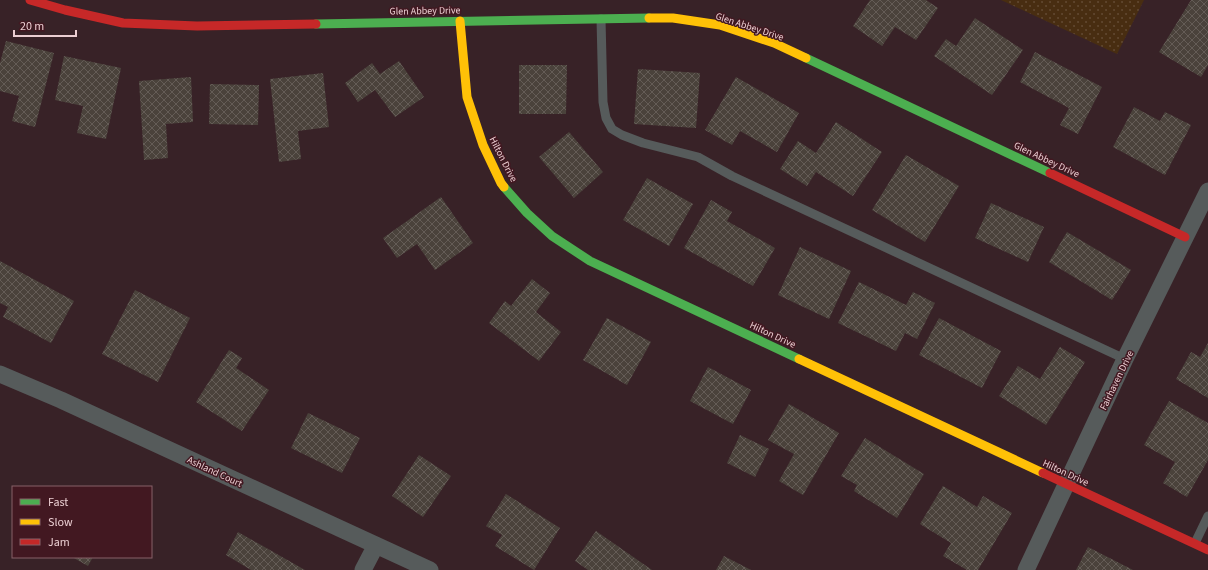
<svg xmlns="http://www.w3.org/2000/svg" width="1208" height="570" font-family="'Source Sans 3',sans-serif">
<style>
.grass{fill:url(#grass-dots)}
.building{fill:url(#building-cross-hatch)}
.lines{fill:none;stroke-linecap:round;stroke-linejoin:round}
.lane{stroke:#565b5b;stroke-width:9}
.street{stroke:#565b5b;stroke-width:17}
.fast{stroke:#4caf50;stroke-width:9}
.slow{stroke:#ffc107;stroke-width:9}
.jam{stroke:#c62828;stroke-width:9}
.labels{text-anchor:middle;stroke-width:3;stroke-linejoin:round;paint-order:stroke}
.street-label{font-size:10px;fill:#ebced2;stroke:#421821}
</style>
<defs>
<pattern id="grass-dots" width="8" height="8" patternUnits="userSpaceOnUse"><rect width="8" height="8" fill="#482d11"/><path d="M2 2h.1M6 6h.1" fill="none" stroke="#634a33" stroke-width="1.8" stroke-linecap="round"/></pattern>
<pattern id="building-cross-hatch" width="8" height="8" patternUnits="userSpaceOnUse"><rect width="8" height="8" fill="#4a423b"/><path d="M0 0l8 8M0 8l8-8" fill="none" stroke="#645c56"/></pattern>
</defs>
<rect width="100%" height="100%" fill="#382227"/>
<path class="grass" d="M 1001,0 L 1144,0 L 1117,54 Z"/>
<path class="building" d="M 870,0 L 926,0 L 938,8 L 916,40 L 895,27 L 882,46 L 853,26 Z
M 1191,0 L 1208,0 L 1208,65 L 1201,77 L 1159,52 Z
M 975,18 L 1023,50 L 992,95 L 934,56 L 946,39 L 956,46 Z
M 6,41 L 54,53 L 35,127 L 12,121 L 19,96 L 0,91 L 0,63 Z
M 1035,52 L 1102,87 L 1078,134 L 1060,125 L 1069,108 L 1020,82 Z
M 64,56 L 121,68 L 106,139 L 77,133 L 83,106 L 55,100 Z
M 399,61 L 424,97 L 395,117 L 375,90 L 358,102 L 345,83 L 372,63 L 380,74 Z
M 519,65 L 567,65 L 566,114 L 519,114 Z
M 638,69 L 700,73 L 696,128 L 634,124 Z
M 323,73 L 329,127 L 298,131 L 301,159 L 279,162 L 270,79 Z
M 191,77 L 193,122 L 166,124 L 168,158 L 144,160 L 139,81 Z
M 736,77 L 799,113 L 777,152 L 740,131 L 732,145 L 705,130 Z
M 210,84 L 259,85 L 258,125 L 209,124 Z
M 1134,107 L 1160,121 L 1165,112 L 1191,125 L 1165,175 L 1113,147 Z
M 836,122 L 882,152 L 853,196 L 816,172 L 807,186 L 780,169 L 798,141 L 816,153 Z
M 569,132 L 603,172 L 574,198 L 539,157 Z
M 906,155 L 959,186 L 925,242 L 872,210 Z
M 647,178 L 693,204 L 669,246 L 623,220 Z
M 441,197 L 473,243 L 435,270 L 417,244 L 397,258 L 383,238 Z
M 711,200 L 732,212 L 727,221 L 775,248 L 753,286 L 684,248 Z
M 991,203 L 1044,227 L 1028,262 L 975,238 Z
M 1067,232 L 1131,270 L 1112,300 L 1049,262 Z
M 800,247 L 851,271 L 829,319 L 778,295 Z
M 0,261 L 74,301 L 51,343 L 3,317 L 8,307 L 0,303 Z
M 532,279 L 550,293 L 536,312 L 561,332 L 539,361 L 489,323 L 505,301 L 511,306 Z
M 859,282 L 906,305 L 913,292 L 935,303 L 917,339 L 905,333 L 896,351 L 838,323 Z
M 135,290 L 190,318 L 158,382 L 102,354 Z
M 607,318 L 651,342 L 627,385 L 583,360 Z
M 939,318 L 1001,351 L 982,388 L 919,355 Z
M 1208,343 L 1208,398 L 1176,379 L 1191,352 L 1200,357 Z
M 1060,347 L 1085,362 L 1046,425 L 999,396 L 1018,366 L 1040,379 Z
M 229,350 L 242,358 L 236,368 L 269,390 L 242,431 L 196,402 Z
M 708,367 L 751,390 L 733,424 L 690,401 Z
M 1169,401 L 1208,423 L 1208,460 L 1187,497 L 1163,483 L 1175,462 L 1144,445 Z
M 789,404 L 839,433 L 803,495 L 779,481 L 794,454 L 768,440 Z
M 308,413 L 360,438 L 342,473 L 291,448 Z
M 740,435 L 769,449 L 755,477 L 727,463 Z
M 865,438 L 924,474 L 897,518 L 854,491 L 857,485 L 841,476 Z
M 419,455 L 451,476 L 423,517 L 392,496 Z
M 943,486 L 977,507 L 983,496 L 1012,513 L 978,570 L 967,570 L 943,556 L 951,543 L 920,524 Z
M 506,494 L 560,528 L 534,570 L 495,546 L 502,535 L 486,526 Z
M 596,531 L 652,570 L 588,570 L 575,561 Z
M 238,532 L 305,570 L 251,570 L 226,555 Z
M 1088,547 L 1133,570 L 1076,570 Z
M 724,556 L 751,570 L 716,570 Z
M 72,557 L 93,557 L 88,566 Z"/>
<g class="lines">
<path class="lane" d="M 601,19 L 603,102 L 606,118 L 612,129 L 622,135 L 643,143 L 698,157 L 732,176 L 1125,359
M 1195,543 L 1208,516"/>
<path class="street" d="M 0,374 L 61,400 L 430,570
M 363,570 L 376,545
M 1026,570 L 1125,359 L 1208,191"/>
<path class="fast" d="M 316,24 L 649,18
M 806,58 L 1050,173
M 504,187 L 527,213 L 552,236 L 590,261 L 799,359"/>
<path class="slow" d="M 649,18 L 673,18 L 720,25 L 774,43 L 806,58
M 460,21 L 467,97 L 483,145 L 501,183 L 504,187
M 799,359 L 1043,473"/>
<path class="jam" d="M 30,0 L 65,10 L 123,23 L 197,26 L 316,24
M 1050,173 L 1185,237
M 1043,473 L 1208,550"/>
</g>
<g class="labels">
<g class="street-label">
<text transform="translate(425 10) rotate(-1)" y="4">Glen Abbey Drive</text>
<text transform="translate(750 26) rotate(18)" y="4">Glen Abbey Drive</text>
<text transform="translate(504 159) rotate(63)" y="4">Hilton Drive</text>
<text transform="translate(1047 159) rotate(25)" y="4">Glen Abbey Drive</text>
<text transform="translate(773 334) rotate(25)" y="4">Hilton Drive</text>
<text transform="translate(1116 380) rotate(-64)" y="4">Fairhaven Drive</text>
<text transform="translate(215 471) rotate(25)" y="4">Ashland Court</text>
<text transform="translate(1066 472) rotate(25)" y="4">Hilton Drive</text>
</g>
</g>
<rect x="12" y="486" width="140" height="72" fill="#421821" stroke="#866168"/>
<rect x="20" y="499" width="20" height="6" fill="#4caf50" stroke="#866168"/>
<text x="48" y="506" font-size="12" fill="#ebced2">Fast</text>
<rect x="20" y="519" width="20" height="6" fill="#ffc107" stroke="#866168"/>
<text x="48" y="526" font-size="12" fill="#ebced2">Slow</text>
<rect x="20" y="539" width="20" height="6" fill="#c62828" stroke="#866168"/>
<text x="48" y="546" font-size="12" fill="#ebced2">Jam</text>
<path d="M14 30v6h62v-6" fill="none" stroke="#ebced2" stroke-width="2"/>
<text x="20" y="30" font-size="12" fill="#ebced2" stroke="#421821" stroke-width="3" paint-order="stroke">20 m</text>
</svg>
